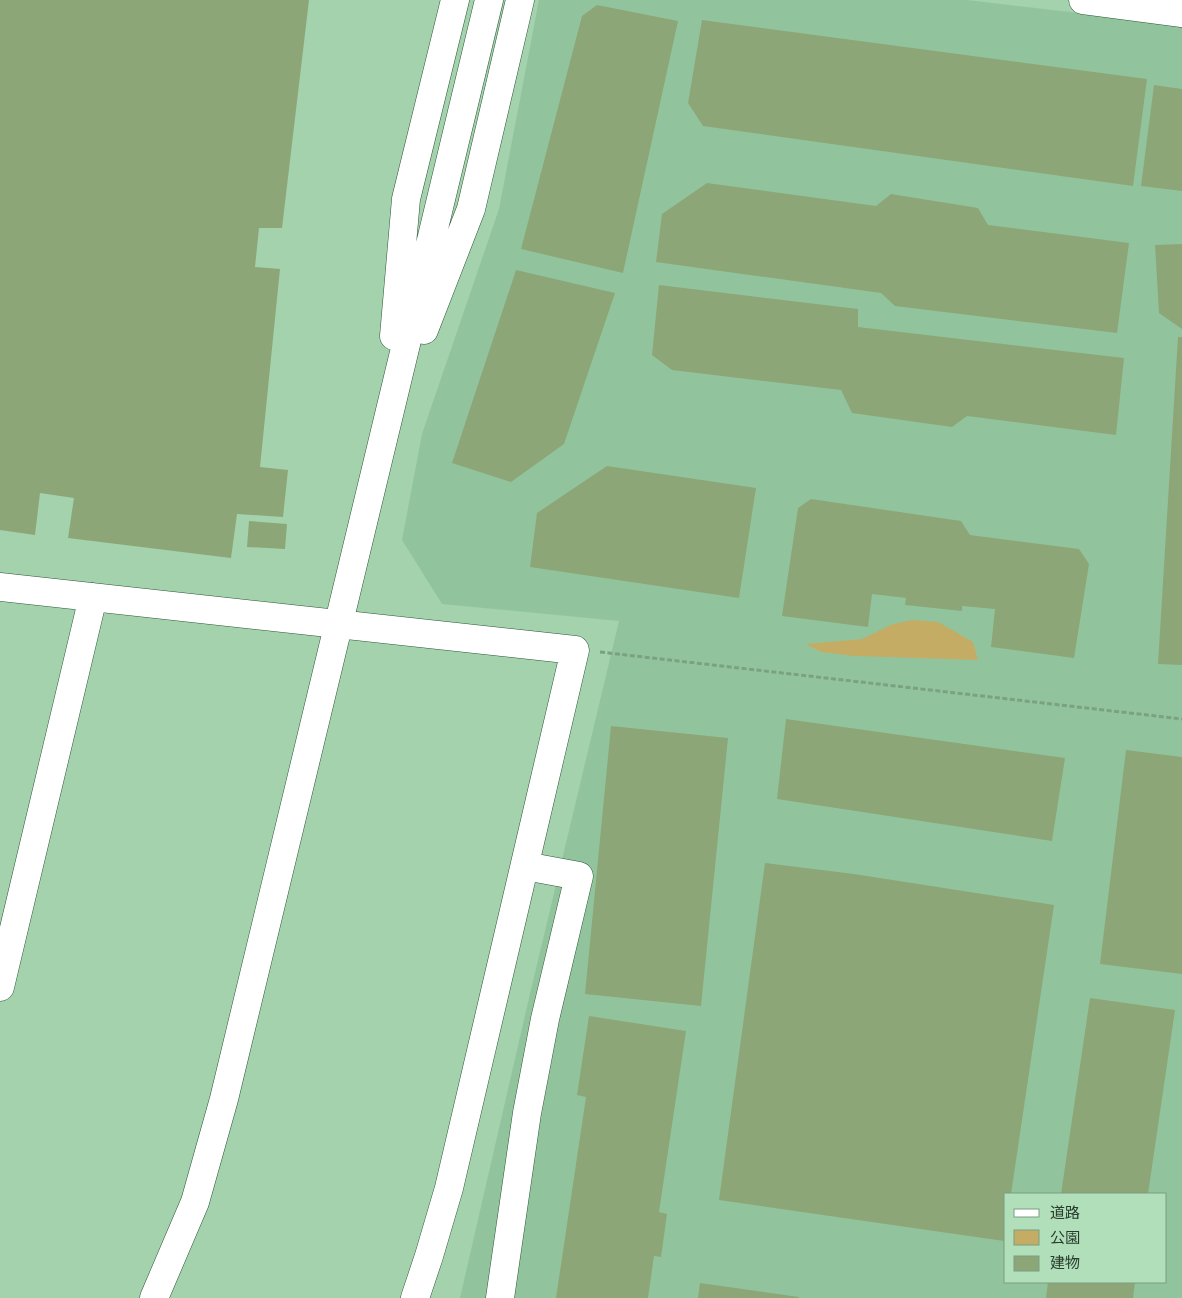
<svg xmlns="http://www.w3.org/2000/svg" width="1182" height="1298" font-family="'Space Grotesk','Noto Sans JP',sans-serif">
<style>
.built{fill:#91c49d;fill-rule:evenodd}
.green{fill:#c4ac65}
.building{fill:#8da677}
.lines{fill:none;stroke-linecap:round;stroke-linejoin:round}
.minor-casing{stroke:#2b5637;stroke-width:29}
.path{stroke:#7ba183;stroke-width:3;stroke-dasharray:5 2.5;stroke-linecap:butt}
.minor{stroke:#fff;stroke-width:28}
</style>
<rect width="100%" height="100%" fill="#a3d2ad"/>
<path class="built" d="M 539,0 L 967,0 L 1182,25 L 1182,1298 L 460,1298 L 529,998 L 619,621 L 442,604 L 402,540 L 422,434 L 499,209 ZM 1006,1194 L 1166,1194 L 1166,1282 L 1006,1282 Z"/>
<path class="green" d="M 913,620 L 938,622 L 973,642 L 978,660 L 854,656 L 821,652 L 806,644 L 862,639 L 893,624 Z"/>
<path class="building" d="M 0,0 L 309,0 L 282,228 L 259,228 L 255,267 L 280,269 L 260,467 L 288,470 L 283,517 L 237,514 L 231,558 L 68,538 L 74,498 L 40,493 L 35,535 L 0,530 Z
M 597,5 L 678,21 L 623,273 L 521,249 L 582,16 Z
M 702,20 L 1147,79 L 1133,186 L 703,126 L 688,103 Z
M 1154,85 L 1182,89 L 1182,191 L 1141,186 Z
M 707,183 L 876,206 L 891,194 L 978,208 L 988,225 L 1129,243 L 1117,333 L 895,306 L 881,293 L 656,262 L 662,214 Z
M 1182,244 L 1182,329 L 1159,313 L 1155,245 Z
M 516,270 L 615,293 L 564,444 L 511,482 L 452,463 Z
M 659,285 L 858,309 L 858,327 L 1124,358 L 1116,435 L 967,416 L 952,427 L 852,413 L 841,390 L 672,370 L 652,355 Z
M 1178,337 L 1182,337 L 1182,665 L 1158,664 Z
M 607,466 L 756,488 L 739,598 L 530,567 L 537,513 Z
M 811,499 L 961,521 L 970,535 L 1079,549 L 1089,564 L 1074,658 L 991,647 L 995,609 L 962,606 L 962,611 L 905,605 L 906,598 L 872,594 L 868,627 L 782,616 L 798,508 Z
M 249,521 L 287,524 L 285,549 L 247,547 Z
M 786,719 L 1065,758 L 1052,841 L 777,799 Z
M 611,726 L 728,738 L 701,1006 L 585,994 Z
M 1126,750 L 1182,757 L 1182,974 L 1100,964 Z
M 765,863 L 854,874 L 1054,905 L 1011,1194 L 1006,1194 L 1006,1230 L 1004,1241 L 719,1200 Z
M 1090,998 L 1175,1010 L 1148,1194 L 1061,1194 Z
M 589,1016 L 686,1031 L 659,1212 L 667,1214 L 661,1257 L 654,1256 L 648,1298 L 556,1298 L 586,1097 L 577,1095 Z
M 1048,1282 L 1135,1282 L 1133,1298 L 1046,1298 Z
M 700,1283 L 799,1297 L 799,1298 L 698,1298 Z"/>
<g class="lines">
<defs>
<path id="minor" d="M 1083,0 L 1182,13
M 424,330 L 471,209 L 520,0
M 394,336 L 406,199 L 455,0
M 0,587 L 575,650 L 449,1188 L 429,1256 L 415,1298
M 0,987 L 93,597
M 154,1298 L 195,1202 L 224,1099 L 489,0
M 500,1298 L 527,1113 L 545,1019 L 579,876 L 525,866"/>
</defs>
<use href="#minor" class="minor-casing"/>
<path class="path" d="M 600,652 L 1182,719"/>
<use href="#minor" class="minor"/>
</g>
<rect x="1004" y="1193" width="162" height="90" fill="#b0dfba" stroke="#7a9e82"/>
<rect x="1014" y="1209" width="25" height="8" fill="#ffffff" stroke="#7a9e82"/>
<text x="1050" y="1218" font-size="15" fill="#293c2d">道路</text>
<rect x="1014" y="1230" width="25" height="15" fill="#c4ac65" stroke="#7a9e82"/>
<text x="1050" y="1243" font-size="15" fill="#293c2d">公園</text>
<rect x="1014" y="1256" width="25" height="15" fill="#8da677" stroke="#7a9e82"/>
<text x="1050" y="1268" font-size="15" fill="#293c2d">建物</text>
</svg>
